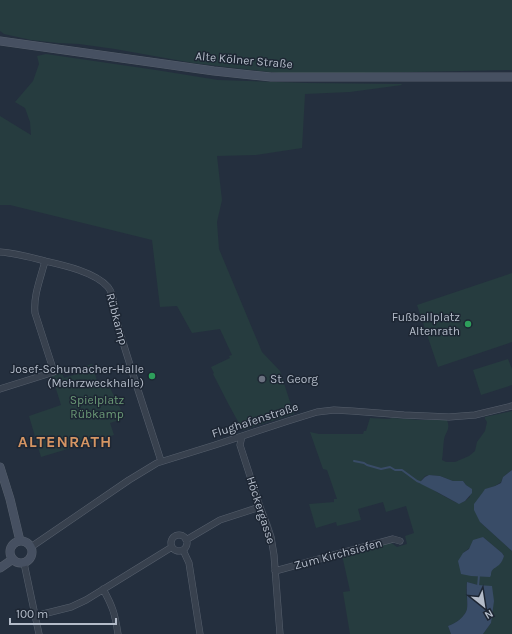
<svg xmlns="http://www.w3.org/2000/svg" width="512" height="634" font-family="Karla,sans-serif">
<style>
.green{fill:#263c3f;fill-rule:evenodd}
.water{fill:#394c67}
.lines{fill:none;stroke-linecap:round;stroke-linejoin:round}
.stream{stroke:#394c67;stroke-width:2}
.street-casing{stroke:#565f6c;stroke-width:7}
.secondary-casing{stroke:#565f6c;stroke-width:9}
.street{stroke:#38414e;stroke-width:6}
.secondary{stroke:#465061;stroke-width:8}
.leisure-dot{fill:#2e9e5b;stroke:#1d2633;stroke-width:1.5}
.worship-dot{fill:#6b7280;stroke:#1d2633;stroke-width:1.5}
.labels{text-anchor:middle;stroke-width:3;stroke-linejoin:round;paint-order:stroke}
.street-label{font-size:12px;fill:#b4bcc9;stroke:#1d2633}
.poi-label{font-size:12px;fill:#b4bcc9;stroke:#1d2633;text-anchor:end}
.park-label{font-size:12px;fill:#6b9a76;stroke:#1d2633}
.district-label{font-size:16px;font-weight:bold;letter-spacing:1px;fill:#d59563;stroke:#1d2633}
</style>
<rect width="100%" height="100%" fill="#242f3e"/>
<path class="green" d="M 0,0 L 512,0 L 512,70 L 365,73 L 278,73 L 193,63 L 115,49 L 79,44 L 58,43 L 31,40 L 4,34 L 0,31 Z
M 46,54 L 156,70 L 218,80 L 308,83 L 401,84 L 402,85 L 350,92 L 305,94 L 302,148 L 256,155 L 217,156 L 222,200 L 217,222 L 219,249 L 262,352 L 280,371 L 294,414 L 243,430 C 232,412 223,393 213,374 L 214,373 L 211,367 L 230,358 L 229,356 L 232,355 L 220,329 L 192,333 L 177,306 L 160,307 L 152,240 L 10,205 L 0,205 L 0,116 L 31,135 L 30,122 L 25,108 L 15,102 L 33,81 L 39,64 L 37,56 Z
M 512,273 L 512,342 L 438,367 L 417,305 Z
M 508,359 L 512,369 L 512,385 L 481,395 L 473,370 Z
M 92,364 L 98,384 L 107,382 L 125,418 L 110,423 L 114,435 L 41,457 L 29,416 L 61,405 L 52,376 L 62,373 L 64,378 L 83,372 L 82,367 Z
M 512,411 L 512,470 L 503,477 L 501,482 L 495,486 L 486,489 L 480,522 L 512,551 L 512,634 L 483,634 L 491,623 L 478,585 L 467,582 C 465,591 468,600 467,609 C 465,617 456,623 448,626 L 451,634 L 350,634 L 343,592 L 350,591 L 342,555 L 390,542 L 397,547 L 407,544 L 405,536 L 414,533 L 406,506 L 386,512 L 383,502 L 358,509 L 361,520 L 337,526 L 336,522 L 316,528 L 309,504 L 334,502 L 334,499 L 337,499 L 327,470 L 323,469 L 310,432 L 319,434 L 363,434 L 364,431 L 366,431 L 370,418 L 389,419 L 392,418 L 421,420 L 447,420 C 451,431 445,431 444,440 C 443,446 443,454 442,460 L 446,462 L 455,462 L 469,456 L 475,451 L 477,442 L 485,431 L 487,422 L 485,419 L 485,417 ZM 429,475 L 440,476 L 453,481 L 463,481 L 466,485 L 470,488 L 470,497 C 466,500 464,503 458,503 C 453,502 427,486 420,482 L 425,476 ZM 483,537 L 502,553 L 504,556 L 499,564 L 492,569 L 491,572 L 463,553 Z"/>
<path class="water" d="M 512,470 L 512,551 L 480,522 L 474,510 L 474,504 L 483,492 L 485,489 L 495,486 L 501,483 L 503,477 Z
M 429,475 L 440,476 L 453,481 L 463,481 L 466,485 L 472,489 L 472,493 L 465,501 L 459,504 L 437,492 L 421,484 L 420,482 L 425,477 Z
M 483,537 L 502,553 L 504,556 C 503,559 502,562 499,565 C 494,569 491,569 491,575 L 490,577 L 471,576 L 461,574 L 458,561 L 463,553 L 469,549 L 473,540 Z
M 467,582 L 478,585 L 492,586 L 494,601 L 491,623 L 483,634 L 451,634 L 448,626 C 456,623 465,617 467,609 C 468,602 466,591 467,582 Z"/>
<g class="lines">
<path class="stream" d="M 354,461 L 364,463 L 367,465 L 381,469 L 390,467 L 395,470 L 402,470 L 417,481 L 422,483
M 478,587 L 479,575"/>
<defs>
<path id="street" d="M 0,252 C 15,253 30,257 45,261 C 63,265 95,272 108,287 C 115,295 113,310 116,319 C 130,367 146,414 161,461
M 0,389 L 54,372 L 35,313 C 33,296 41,277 45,261
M 242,436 L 240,445 L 260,507 L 267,525 L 271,537 L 274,555 L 280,634
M171 543a8 8 0 1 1 16 0a8 8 0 1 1-16 0Z
M 186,540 L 220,520 L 260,507
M 31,547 L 129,480 L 157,463 L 215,445 L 288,421 L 317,412 L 334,410 L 352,411 L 404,415 L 449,417 L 475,415 L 512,406
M 183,550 L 189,563 L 200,634
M 24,563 L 39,634
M 275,571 L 393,539 L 400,541
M 103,589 C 113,607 115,614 118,634
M 35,616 L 71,607 L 86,600 L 172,547"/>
<path id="secondary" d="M 0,41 L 214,71 L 271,77 L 512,77
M 0,467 L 10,499 L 20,541
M10 552a11 11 0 1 1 22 0a11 11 0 1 1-22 0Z
M 0,568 L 13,559"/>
</defs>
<use href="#street" class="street-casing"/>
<use href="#secondary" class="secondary-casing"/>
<use href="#street" class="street"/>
<use href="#secondary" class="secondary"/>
</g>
<g class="leisure-dot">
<circle cx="468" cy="324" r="4"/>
<circle cx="152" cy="376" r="4"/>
</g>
<circle class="worship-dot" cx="262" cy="379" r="4"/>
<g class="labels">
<g class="street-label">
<text transform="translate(244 60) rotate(5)" y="4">Alte Kölner Straße</text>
<text transform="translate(117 319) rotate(75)" y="4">Rübkamp</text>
<text transform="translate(255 420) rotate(-18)" y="4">Flughafenstraße</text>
<text transform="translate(261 510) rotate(72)" y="4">Höckergasse</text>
<text transform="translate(338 554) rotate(-15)" y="4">Zum Kirchsiefen</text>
</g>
<g class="poi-label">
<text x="460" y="321">Fußballplatz<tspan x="460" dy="14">Altenrath</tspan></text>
<text x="144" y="373">Josef-Schumacher-Halle<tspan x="144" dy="14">(Mehrzweckhalle)</tspan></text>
<text x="270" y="383" text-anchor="start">St. Georg</text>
</g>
<g class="park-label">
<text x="97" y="404">Spielplatz<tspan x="97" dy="14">Rübkamp</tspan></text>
</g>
<g class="district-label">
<text x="65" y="447">ALTENRATH</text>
</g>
</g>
<g transform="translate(484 606) rotate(150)" stroke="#1d2633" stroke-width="3" paint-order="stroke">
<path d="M0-3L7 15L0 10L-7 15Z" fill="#b4bcc9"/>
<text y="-6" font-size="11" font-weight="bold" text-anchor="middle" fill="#b4bcc9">N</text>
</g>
<path d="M10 618v6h106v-6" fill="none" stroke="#b4bcc9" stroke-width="2"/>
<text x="16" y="618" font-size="12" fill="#b4bcc9" stroke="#1d2633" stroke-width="3" paint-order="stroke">100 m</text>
</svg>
